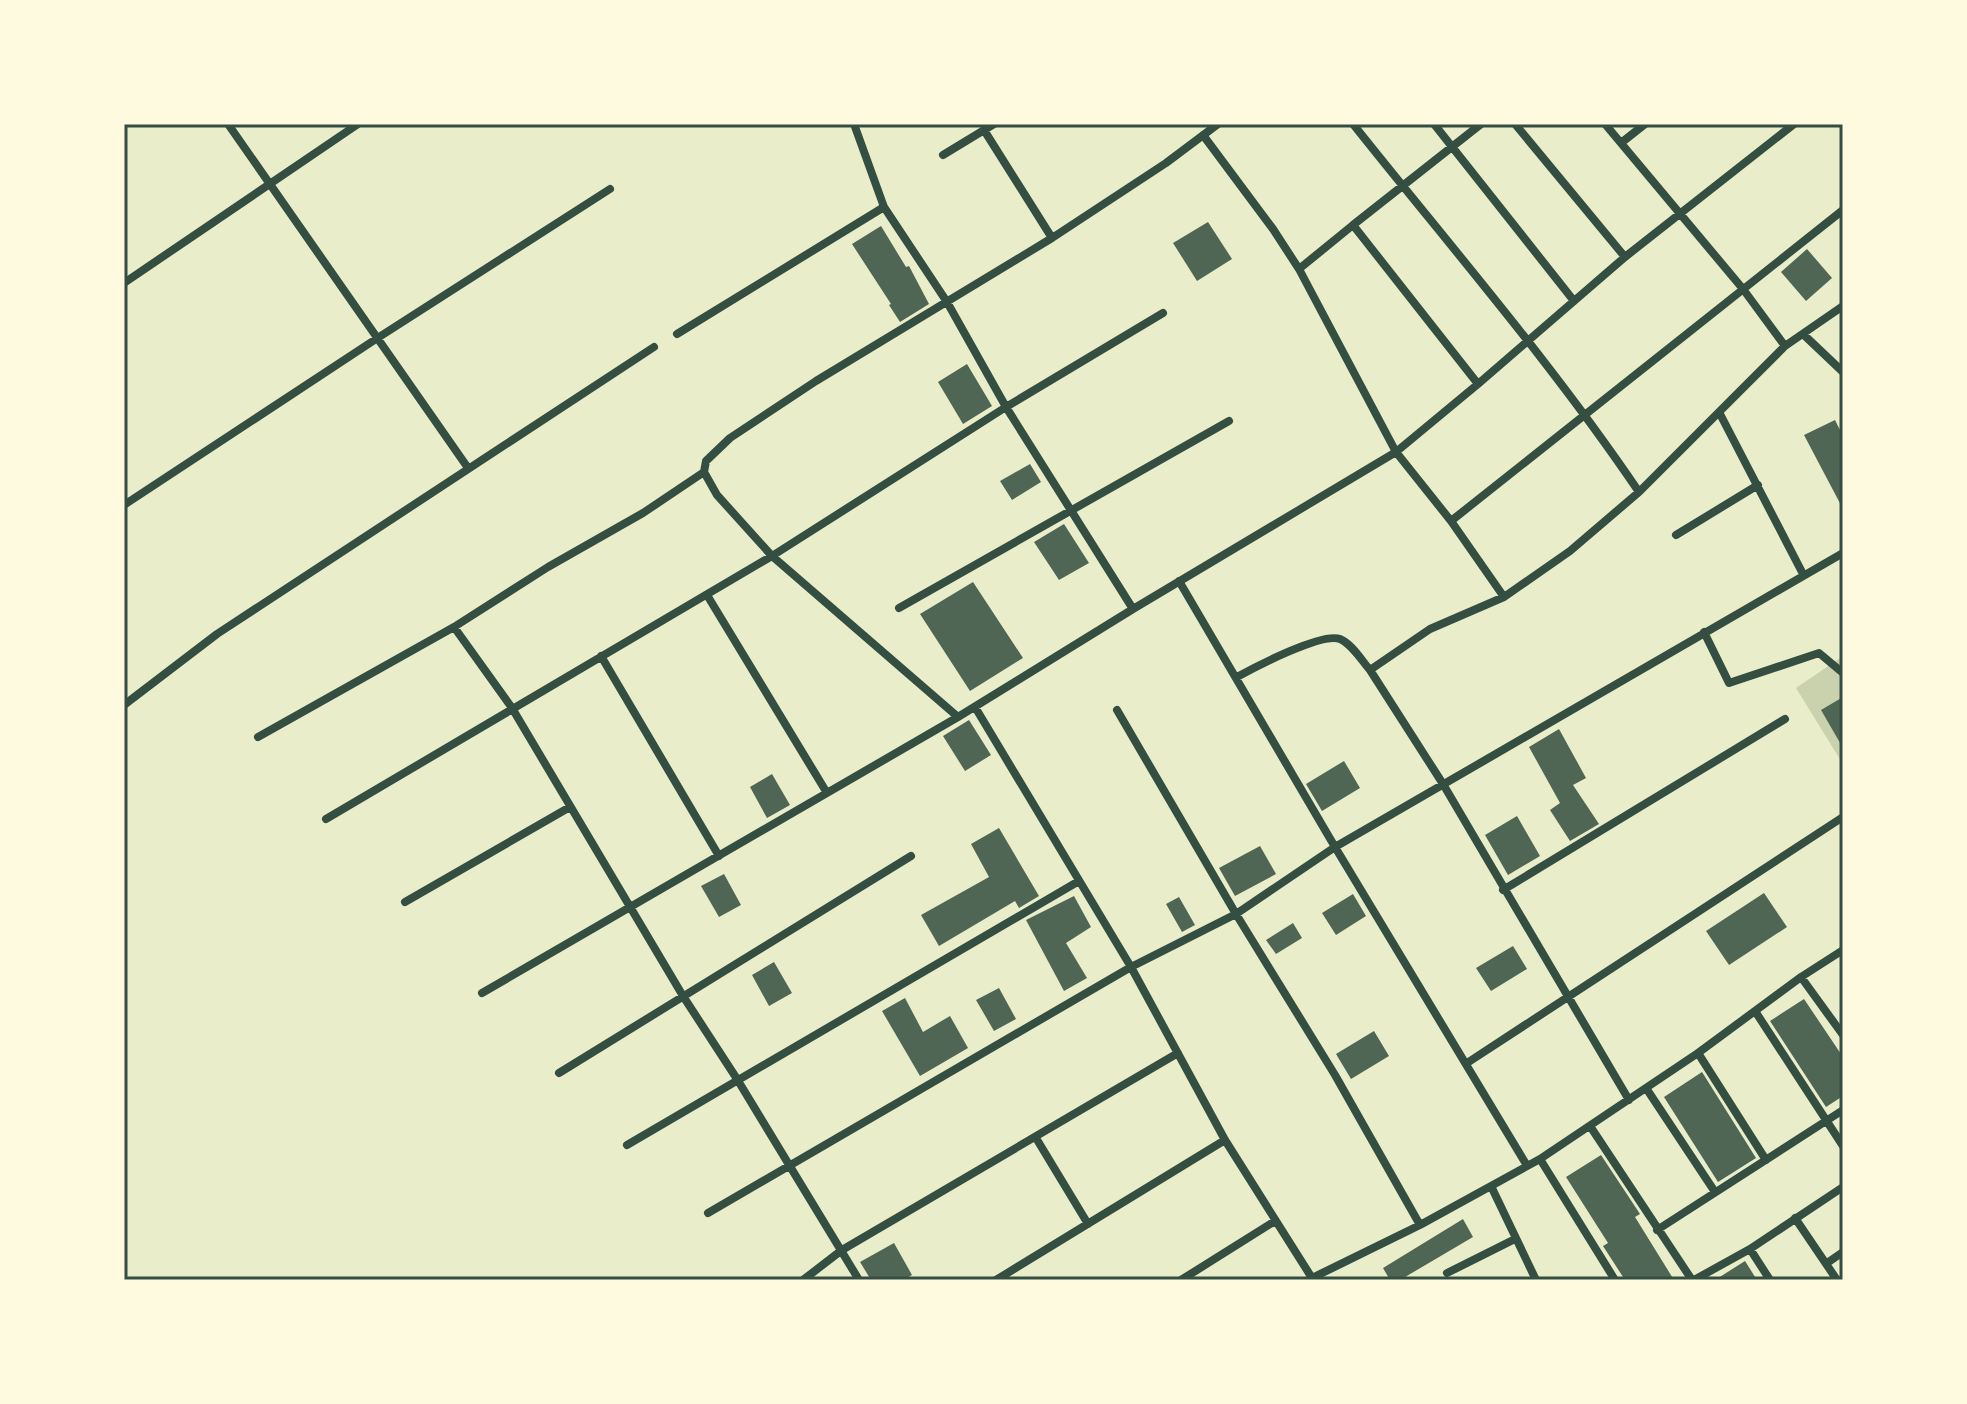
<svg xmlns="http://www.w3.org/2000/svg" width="1967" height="1404" font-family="'Golos Text',sans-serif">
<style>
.green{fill:#cad2ad}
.building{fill:#4f6655}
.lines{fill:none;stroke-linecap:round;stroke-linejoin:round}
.minor{stroke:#344e41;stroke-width:8}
.neatline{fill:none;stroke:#344e41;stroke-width:3}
</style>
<rect width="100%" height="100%" fill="#e9edc9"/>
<path class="green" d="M 1843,656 L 1843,764 L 1796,688 Z"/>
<path class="building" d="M 1208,222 L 1232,259 L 1197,281 L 1173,243 Z
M 881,226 L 906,267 L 909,266 L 929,304 L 900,322 L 889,305 L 891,304 L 852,244 Z
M 1807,249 L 1832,278 L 1806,301 L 1781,272 Z
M 967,364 L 992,406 L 963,424 L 938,382 Z
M 1835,420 L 1843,436 L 1843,509 L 1804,435 Z
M 1030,464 L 1041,482 L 1012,500 L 1000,481 Z
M 1064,524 L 1089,563 L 1059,580 L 1034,542 Z
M 973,582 L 1023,658 L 970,691 L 920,614 Z
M 1843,697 L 1843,748 L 1821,710 Z
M 969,720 L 991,755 L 965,771 L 943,736 Z
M 1559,729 L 1586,778 L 1573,785 L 1599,824 L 1570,841 L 1550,810 L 1560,803 L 1529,747 Z
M 1344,761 L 1360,788 L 1322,811 L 1306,784 Z
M 772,774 L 790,805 L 767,818 L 750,787 Z
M 1517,816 L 1540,856 L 1508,875 L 1485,835 Z
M 999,828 L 1039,896 L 1019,908 L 1015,901 L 939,946 L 921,915 L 989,877 L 971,844 Z
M 1260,846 L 1276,874 L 1235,896 L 1219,868 Z
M 724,874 L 741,905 L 719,917 L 701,886 Z
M 1764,893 L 1787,927 L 1729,965 L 1706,931 Z
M 1353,894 L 1366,916 L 1336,935 L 1322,913 Z
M 1074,896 L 1091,927 L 1066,943 L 1087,978 L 1064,991 L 1026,920 Z
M 1179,897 L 1195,925 L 1182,932 L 1166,904 Z
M 1293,923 L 1302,938 L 1276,954 L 1266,940 Z
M 1513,946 L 1527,969 L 1491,991 L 1476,968 Z
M 774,962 L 792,993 L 769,1006 L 752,975 Z
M 999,988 L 1016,1019 L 994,1031 L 976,1000 Z
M 905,998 L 923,1032 L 950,1016 L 968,1048 L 920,1076 L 882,1011 Z
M 1804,999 L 1843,1057 L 1843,1096 L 1826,1107 L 1770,1021 Z
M 1374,1031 L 1389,1056 L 1351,1079 L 1336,1054 Z
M 1702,1072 L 1756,1158 L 1718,1182 L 1664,1097 Z
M 1601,1155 L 1640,1214 L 1635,1217 L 1674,1280 L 1625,1280 L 1603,1246 L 1608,1243 L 1566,1177 Z
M 1463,1219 L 1473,1237 L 1400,1280 L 1390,1280 L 1383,1268 Z
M 894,1243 L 912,1275 L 903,1280 L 871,1280 L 860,1262 Z
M 1745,1261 L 1757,1280 L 1715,1280 Z"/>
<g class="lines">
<path class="minor" d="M 228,124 L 468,468
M 854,124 L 884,207
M 1353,124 C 1450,246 1551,362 1639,492
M 1434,124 L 1574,301
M 1481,124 L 1353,225 L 1478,384 L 1625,257 L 1794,124
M 1515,124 L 1625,257
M 1605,124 L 1743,289 L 1785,346
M 984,130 L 1052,238
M 1203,135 L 1273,229 L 1299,269 L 1396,452 L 1451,521 L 1504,597
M 1621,143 L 1645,124
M 943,155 L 994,124
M 1299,269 L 1353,225
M 124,283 L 358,124
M 677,334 L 884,207 L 947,302 L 1006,407 L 1133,609 L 1396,452 L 1478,384
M 1804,335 L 1843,372
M 1719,412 L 1803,574
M 124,505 L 376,339 L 610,189
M 1451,521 L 1843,210
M 1676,535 L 1758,485
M 1179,581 L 1335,847 L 1526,1164
M 707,595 L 827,793
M 899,608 L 1229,421
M 454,627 L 512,708 L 683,996 L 737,1079 L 859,1280
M 1704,632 L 1729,683 L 1819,653 L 1843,673
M 601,656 L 719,856
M 1237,677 C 1255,667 1322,632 1340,639 C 1352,644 1362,661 1370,670
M 124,705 L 217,634 L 654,347
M 975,707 L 1131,967 L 1225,1140 L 1312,1278 L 1420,1225 L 1540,1159 L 1698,1053 L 1801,977 L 1843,950
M 958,717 L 1133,609
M 258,737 L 454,627 L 548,567 L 643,513 L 704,472 L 706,461 L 730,438 L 816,381 L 1052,238 L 1166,163 L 1218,124
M 326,819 L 772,556 L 1006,407 L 1163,313
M 1503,890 L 1785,719
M 405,902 L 570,807
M 1801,977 L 1843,1035
M 482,993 L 958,717 L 772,556 L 717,495 L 704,472
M 1755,1011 L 1843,1146
M 1698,1053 L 1766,1160
M 1467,1063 L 1843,817
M 559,1073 L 911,856
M 1646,1088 L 1715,1192
M 1629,1100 L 1443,784 L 1370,670 L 1430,629 L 1504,597 L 1570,551 L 1639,492 L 1785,346 L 1843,306
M 1590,1126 L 1692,1280
M 1036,1138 L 1088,1224
M 627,1145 L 1079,881
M 1540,1159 L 1615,1280
M 1491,1186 L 1536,1280
M 708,1213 L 1131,967 L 1236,914 L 1117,710
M 1795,1218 L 1837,1280
M 1420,1225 L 1335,1075 L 1236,914 L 1335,847 L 1843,553
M 1657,1230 L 1843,1110
M 1750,1249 L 1770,1280
M 1827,1263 L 1843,1252
M 1447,1273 L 1515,1239
M 803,1280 L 842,1250 L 1178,1053
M 996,1280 L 1225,1140
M 1181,1280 L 1275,1221
M 1694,1280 L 1750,1249 L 1843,1187"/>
</g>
<rect width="1967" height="1404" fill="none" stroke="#fefae0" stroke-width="252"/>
<rect x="126" y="126" width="1715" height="1152" class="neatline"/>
</svg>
